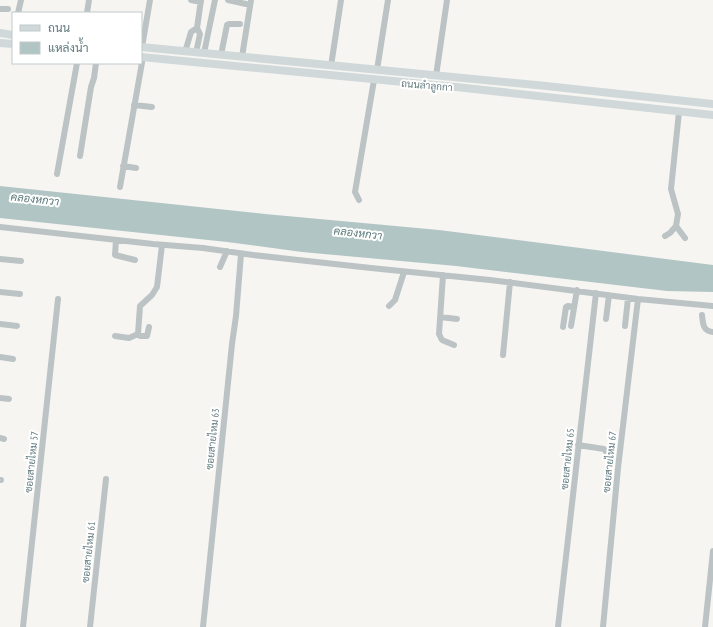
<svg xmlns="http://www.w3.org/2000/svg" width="713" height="627" font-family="'PT Sans Narrow',Sarabun,sans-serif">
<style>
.water{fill:#b2c5c5}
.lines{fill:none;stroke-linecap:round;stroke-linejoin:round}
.minor{stroke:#bcc3c5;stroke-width:6}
.secondary{stroke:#d0d8d9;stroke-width:8}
.labels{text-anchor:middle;stroke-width:4;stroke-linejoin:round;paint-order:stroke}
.street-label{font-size:10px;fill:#617a7e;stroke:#fff}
.water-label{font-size:11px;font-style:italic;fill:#5b7979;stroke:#fff}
</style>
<rect width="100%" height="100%" fill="#f6f5f2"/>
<path class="water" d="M 0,186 L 265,214 L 439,230 L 713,265 L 713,292 L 667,291 L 456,266 L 302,252 L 227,242 L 0,218 Z"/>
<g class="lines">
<path class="minor" d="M 191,0 L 201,2
M 228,0 L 246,4
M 0,9 L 8,9
M 18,13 L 21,0
M 87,13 L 89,0
M 142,47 L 150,0
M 185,52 L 191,32 L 197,28
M 196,53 L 200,34 L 197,28 L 201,0
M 204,53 L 215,0
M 221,55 L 227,25 L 229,24 L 240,24
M 242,57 L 251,0
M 331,66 L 341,0
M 377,70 L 388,0
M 436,76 L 447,0
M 134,105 L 152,107
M 679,112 L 671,189 L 678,214 L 676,226 L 685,238
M 80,156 L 91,87 L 94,78 L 96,63
M 123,166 L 136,168
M 57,174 L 77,63
M 120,187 L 143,57
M 359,200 L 355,192 L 374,80
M 0,227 L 153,244 L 203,248 L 253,255 L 371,268 L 490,280 L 638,299 L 713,306
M 665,236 L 670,233 L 676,226
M 116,240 L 115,255 L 135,260
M 0,259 L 21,261
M 220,267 L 227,251
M 443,275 L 439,334 L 442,340 L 454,345
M 0,292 L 20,294
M 389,306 L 395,300 L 404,272
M 702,315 C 703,324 703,331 713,332
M 440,317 L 457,319
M 606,319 L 609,295
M 0,324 L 17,326
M 571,326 L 577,290
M 625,326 L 628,298
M 149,327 L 147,336 L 140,336 L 138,334 L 140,306 L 152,295 L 157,287 L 162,245
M 563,327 L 566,307 L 568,306 L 573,307
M 115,336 L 129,338 L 138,334
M 503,355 L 510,282
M 0,357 L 13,359
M 0,398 L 9,399
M 0,438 L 4,439
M 578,445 L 604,449 L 607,453 L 608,458
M 0,480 L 1,480
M 23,627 L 58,299
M 90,627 L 106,479
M 203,627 L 232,344 L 236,316 L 241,254
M 558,627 L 596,293
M 603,627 L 618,468 L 638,299
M 705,627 L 713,551"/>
<path class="secondary" d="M 0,33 L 13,35
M 0,43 L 13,44
M 141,47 L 546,86 L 713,104
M 141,57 L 456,87 L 713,115"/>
</g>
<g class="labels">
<g class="street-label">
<text transform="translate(427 85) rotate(5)" y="4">ถนนลำลูกกา</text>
<text transform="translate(212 439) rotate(-84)" y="4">ซอยสายไหม 63</text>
<text transform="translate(567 459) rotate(-84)" y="4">ซอยสายไหม 65</text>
<text transform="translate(31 462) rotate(-84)" y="4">ซอยสายไหม 57</text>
<text transform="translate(609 462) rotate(-84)" y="4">ซอยสายไหม 67</text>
<text transform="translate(88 552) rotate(-84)" y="4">ซอยสายไหม 61</text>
</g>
<g class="water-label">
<text transform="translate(35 199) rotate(6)" y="4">คลองหกวา</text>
<text transform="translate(358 233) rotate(6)" y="4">คลองหกวา</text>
</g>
</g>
<rect x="12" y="12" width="130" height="52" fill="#ffffff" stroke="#c0cacb"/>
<rect x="20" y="25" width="20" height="6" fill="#d0d8d9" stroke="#c0cacb"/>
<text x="48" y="32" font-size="12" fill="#617a7e">ถนน</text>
<rect x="20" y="42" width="20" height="12" fill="#b2c5c5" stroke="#c0cacb"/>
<text x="48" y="52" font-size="12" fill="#617a7e">แหล่งน้ำ</text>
</svg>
